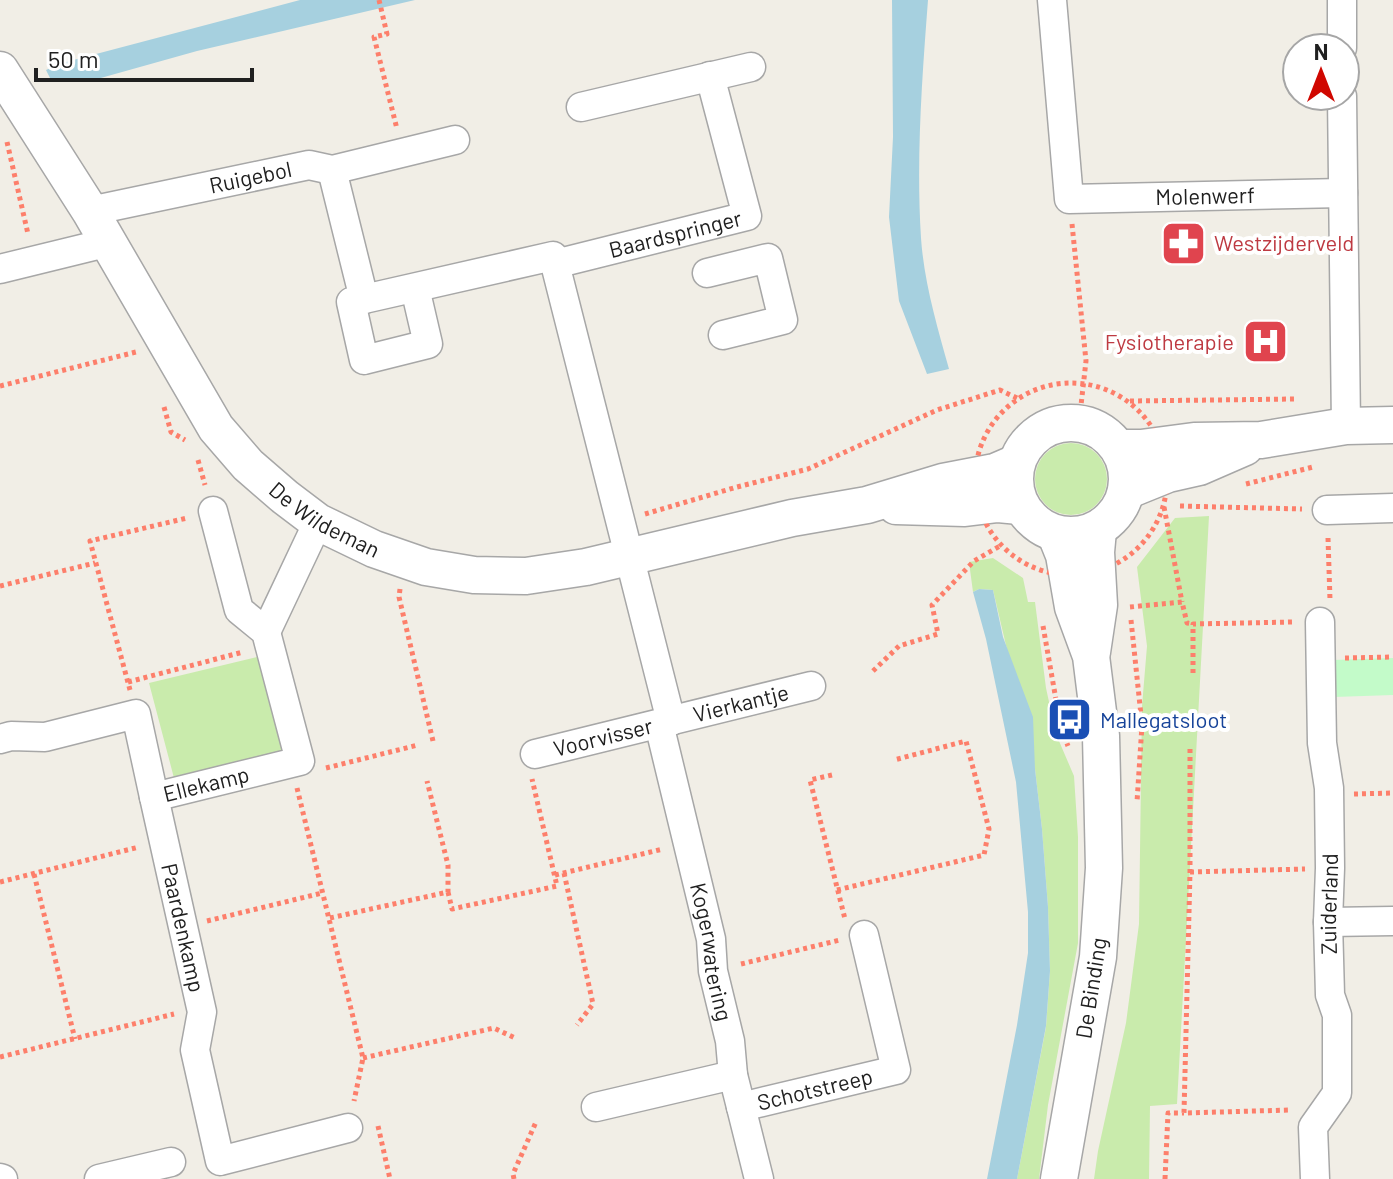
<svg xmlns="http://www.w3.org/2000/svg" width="1393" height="1179" font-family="Barlow,sans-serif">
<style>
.grass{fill:#c9ebac}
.park{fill:#c3fbc9}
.water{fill:#a6d0df}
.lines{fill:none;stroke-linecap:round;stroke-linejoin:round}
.minor-casing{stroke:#a7a7a7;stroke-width:31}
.tertiary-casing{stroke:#a7a7a7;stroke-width:39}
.path{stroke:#fd7f6b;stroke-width:5;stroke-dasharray:4 4;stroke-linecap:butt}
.minor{stroke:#fff;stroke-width:28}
.tertiary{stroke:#fff;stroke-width:36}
.labels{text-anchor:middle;stroke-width:8;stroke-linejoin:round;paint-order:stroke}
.street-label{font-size:22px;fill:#202020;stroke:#fff}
.health-label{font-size:22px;fill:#be3a42;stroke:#fff;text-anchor:start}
.transit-label{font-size:22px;fill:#164399;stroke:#fff;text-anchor:start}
</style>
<rect width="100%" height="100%" fill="#f1eee6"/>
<path class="grass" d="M1035 479a36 36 0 1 1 72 0a36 36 0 1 1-72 0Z
M 1209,516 L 1177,1104 L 1150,1106 L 1149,1179 L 1094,1179 L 1098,1151 L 1126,1023 L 1139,924 L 1142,706 L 1147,646 L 1137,567 L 1175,518 Z
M 993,558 L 1023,578 L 1028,602 L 1035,602 L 1046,688 L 1056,734 L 1074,776 L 1078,837 L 1078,943 L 1048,1105 L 1039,1179 L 1017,1179 L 1046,1027 L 1050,971 L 1048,907 L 1042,829 L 1035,769 L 993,590 L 979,589 L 973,592 L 969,562 Z
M 261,656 L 284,751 L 174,778 L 149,683 Z"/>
<path class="park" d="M 1393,658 L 1393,695 L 1334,697 L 1333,660 Z"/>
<path class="water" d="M 300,0 L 415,0 L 197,51 L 90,81 L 52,82 L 46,70 L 62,63 Z
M 892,0 L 928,0 C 922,78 916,159 921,238 C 924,282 937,326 949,369 L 927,374 L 899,301 L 889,217 L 893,137 Z
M 979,589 L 993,590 L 1003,637 L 1033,717 L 1035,769 L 1042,829 L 1048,907 L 1050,971 L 1046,1026 L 1017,1179 L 987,1179 L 1017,1025 L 1028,953 L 1028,912 L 1016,782 L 986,639 L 973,592 Z"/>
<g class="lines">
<defs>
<g id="minor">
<path id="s1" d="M 1052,0 L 1069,199 L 1343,193"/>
<path d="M 1342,0 L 1342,48"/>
<path d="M 1342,96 L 1346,426"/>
<path d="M 581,107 L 751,67"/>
<path d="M 332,170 L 364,299 L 553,256 L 671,721"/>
<path id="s2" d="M 90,211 L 309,165 L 332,170 L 455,140"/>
<path id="s3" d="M 555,264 L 747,216 L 710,76"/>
<path d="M 0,269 L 110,242"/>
<path d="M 707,273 L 768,258 L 783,320 L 723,335"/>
<path d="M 364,299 L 351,302 L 364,360 L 428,344 L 415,288"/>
<path d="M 1327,510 L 1393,508"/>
<path d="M 266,632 L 318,522"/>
<path id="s4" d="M 659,724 L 711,939 L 713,971 L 730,1041 L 733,1075 L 759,1179"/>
<path id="s5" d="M 0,739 L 11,736 L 45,737 L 136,714 L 154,797 L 300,761 L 266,632 L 239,610 L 213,511"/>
<path id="s6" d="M 535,754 L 811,686"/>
<path id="s7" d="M 154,797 L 202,1012 L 195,1050 L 220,1161 L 348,1128"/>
<path d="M 1328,922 L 1393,921"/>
<path d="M 596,1107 L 733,1075"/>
<path id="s8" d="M 741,1107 L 896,1070 L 864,935"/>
<path d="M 0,1178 L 3,1179"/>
<path d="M 99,1179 L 171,1162"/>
<path id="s9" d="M 1315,1179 L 1313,1127 L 1337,1093 L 1337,1015 L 1330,995 L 1328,922 L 1330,868 L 1329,788 L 1322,743 L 1320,622"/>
</g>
<g id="tertiary">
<path id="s10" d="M 0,70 L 90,211 L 216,428 L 248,465 L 285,497 L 318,522 L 374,549 L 426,567 L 474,575 L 526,576 L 586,567 L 792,518 L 867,505 L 943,482 L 995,472 L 1016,463"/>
<circle cx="1071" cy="479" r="56"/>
<path d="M 1119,448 L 1141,448 L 1194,441 L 1261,440 L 1346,426 L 1393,425"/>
<path d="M 1126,491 L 1168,474 L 1199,467 L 1245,447"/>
<path d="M 896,506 L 965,508 L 998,504 L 1020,506"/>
<path d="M 1056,535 L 1064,555 L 1073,607 L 1091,656 L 1101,736 L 1104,868 L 1098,957 L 1059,1179"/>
<path d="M 1092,652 L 1099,605 L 1096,552 L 1098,530"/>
</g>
</defs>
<use href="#minor" class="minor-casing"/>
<use href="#tertiary" class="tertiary-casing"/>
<path class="path" d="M 379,0 L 387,34 L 374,37 L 397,129
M 7,142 L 28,234
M 1072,224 L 1086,361 L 1079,423
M975 479a96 96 0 1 1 192 0a96 96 0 1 1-192 0Z
M 0,386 L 136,352
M 1130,401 L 1296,399
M 164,407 L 171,432 L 185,440
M 198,460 L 205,485
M 1246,484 L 1313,467
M 1180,506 L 1302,509
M 1164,507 L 1182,602
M 645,514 L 737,487 L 808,469 L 937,410 L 1000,390 L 1017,398
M 1328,538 L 1330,600
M 0,586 L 95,563
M 400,589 L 399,597 L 433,741
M 1130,607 L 1182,602 L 1187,623 L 1193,624
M 1131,620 L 1142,725 L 1137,802
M 1043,626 L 1061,728 L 1068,746
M 1345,658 L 1393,657
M 873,671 L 899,646 L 938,634 L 932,605 L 974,561 L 1000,546
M 1193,673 L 1193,624 L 1294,622
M 128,682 L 243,652
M 130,690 L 90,541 L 187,518
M 1190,749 L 1190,872 L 1184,1113 L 1291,1110
M 326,768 L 418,745
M 832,775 L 810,780 L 845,919
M 297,788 L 363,1058 L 354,1101
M 1354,794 L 1393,793
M 1190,872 L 1305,869
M 564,873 L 593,1004 L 577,1025
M 34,874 L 75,1039
M 555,875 L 663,849
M 0,882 L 139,847
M 837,890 L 984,855 L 989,829 L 966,741 L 894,760
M 448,892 L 452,909 L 557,886 L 532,779
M 330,918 L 448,892 L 448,865 L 427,781
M 207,921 L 322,893
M 741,964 L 840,940
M 0,1057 L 174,1014
M 363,1058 L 494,1028 L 517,1039
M 378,1126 L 390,1179
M 514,1179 L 513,1174 L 536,1122
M 1165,1179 L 1168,1113 L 1184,1113"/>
<use href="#minor" class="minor"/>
<use href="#tertiary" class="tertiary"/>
</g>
<defs>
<symbol id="pharmacy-square" viewBox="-11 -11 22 22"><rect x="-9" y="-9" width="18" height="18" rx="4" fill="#e0444e" stroke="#fff"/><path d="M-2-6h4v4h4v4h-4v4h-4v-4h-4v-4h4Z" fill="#fff"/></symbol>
<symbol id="hospital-square" viewBox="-11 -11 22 22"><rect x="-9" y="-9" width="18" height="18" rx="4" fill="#e0444e" stroke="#fff"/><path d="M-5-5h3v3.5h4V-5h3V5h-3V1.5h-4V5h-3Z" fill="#fff"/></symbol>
<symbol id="bus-square" viewBox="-11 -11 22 22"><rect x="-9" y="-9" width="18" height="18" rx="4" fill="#1a4fb4" stroke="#fff"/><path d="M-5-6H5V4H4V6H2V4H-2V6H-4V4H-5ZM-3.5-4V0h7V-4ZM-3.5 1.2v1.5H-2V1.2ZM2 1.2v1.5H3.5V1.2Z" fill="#fff"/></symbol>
</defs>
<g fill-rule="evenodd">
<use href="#pharmacy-square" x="1158" y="218" width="51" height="51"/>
<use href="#hospital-square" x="1240" y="316" width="51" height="51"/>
<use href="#bus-square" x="1044" y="694" width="51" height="51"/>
</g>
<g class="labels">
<g class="street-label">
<text dy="8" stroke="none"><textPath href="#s2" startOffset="164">Ruigebol</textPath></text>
<text dy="8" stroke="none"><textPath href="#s1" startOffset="336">Molenwerf</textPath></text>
<text dy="8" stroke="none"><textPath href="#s3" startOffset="124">Baardspringer</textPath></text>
<text dy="8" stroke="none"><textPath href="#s10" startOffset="562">De Wildeman</textPath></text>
<text dy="8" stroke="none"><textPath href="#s6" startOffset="212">Vierkantje</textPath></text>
<text dy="8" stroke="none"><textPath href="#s6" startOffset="70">Voorvisser</textPath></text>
<text dy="8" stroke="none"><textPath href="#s5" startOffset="278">Ellekamp</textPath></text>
<text dy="8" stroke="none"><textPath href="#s9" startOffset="284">Zuiderland</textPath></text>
<text dy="8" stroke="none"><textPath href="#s7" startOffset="134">Paardenkamp</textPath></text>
<text dy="8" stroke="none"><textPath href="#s4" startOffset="234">Kogerwatering</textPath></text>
<text transform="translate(1091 988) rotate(-81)" y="8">De Binding</text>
<text dy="8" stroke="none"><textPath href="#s8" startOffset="76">Schotstreep</textPath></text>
</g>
<g class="health-label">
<text x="1214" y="251">Westzijderveld</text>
<text x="1234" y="350" text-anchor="end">Fysiotherapie</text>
</g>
<g class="transit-label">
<text x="1100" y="728">Mallegatsloot</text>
</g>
</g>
<g transform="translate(1321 72)"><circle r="38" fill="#ffffff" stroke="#a6a6a6" stroke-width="2"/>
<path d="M0-6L14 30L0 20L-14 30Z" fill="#d00700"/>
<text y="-12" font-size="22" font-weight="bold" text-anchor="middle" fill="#202020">N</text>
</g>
<path d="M36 68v12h216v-12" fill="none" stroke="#202020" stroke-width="4"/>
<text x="48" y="68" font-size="24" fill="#202020" stroke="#ffffff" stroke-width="6" paint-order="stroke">50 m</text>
</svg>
